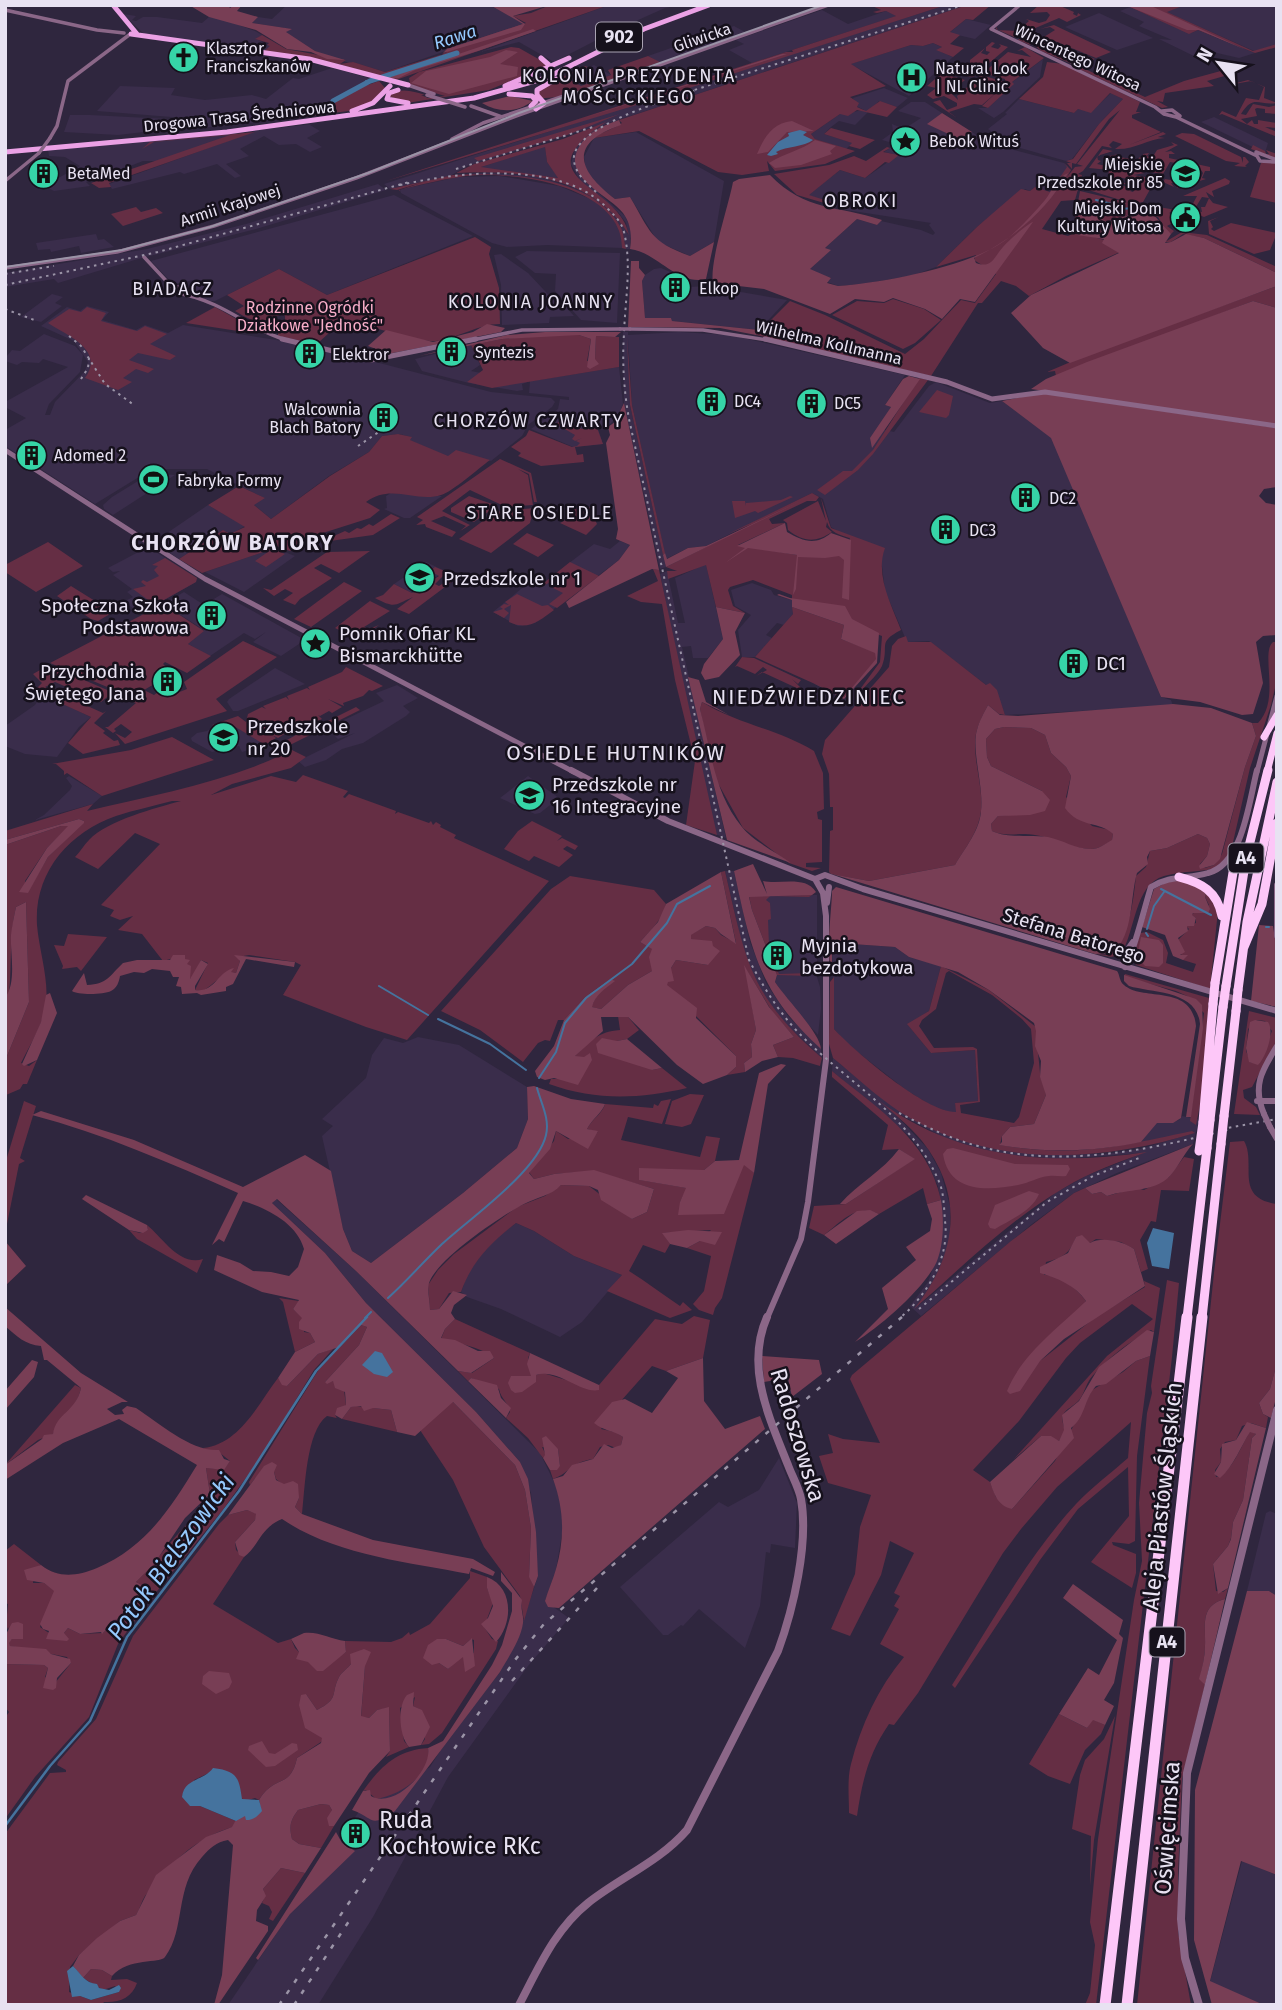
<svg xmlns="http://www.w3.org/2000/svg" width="1282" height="2010" font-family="'Fira Sans',sans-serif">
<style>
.built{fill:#3a2d4b;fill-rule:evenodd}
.green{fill:#652e44;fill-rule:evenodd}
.forest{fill:#783e55;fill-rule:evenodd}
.water{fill:#45739e}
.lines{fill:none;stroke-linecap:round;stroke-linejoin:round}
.stream-far1{stroke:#45739e;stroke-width:2}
.stream{stroke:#45739e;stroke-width:2.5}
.river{stroke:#45739e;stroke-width:5}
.minor-far3{stroke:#8b6788;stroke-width:3.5}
.minor-far2{stroke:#8b6788;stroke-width:5}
.minor-far1{stroke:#8b6788;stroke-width:6}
.minor{stroke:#8b6788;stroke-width:8}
.major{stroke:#eba1e5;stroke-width:5}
.highway-far2{stroke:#fdc7f8;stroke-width:7}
.highway-far1{stroke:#fdc7f8;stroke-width:9}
.highway{stroke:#fdc7f8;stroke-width:11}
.tram{stroke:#9b94a7;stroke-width:2}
.rail-far1{stroke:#9b94a7;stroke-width:2;stroke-dasharray:2.5 4.5;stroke-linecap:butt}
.rail{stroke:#9b94a7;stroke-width:2.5;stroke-dasharray:4.5 9;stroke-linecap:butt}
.minor-bridge-far1{stroke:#8b6788;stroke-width:3.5}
.minor-bridge{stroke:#8b6788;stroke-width:6}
.highway-bridge{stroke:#fdc7f8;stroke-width:9}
.labels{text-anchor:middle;stroke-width:5;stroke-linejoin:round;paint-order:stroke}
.far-street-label{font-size:16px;fill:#e8e2f2;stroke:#16111c}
.far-poi-label{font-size:16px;fill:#e8e2f2;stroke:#16111c;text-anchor:start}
.far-park-label{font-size:16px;fill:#f8aec9;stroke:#16111c}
.far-water-label{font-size:18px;font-style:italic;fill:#95c9fe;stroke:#16111c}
.shield{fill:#16111c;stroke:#a9a3b2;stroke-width:2}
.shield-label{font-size:18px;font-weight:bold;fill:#e8e2f2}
.far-neighbourhood-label{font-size:18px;letter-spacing:2px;fill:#e8e2f2;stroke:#16111c}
.poi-label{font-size:19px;fill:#e8e2f2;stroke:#16111c;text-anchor:start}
.street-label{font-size:19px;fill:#e8e2f2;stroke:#16111c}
.far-district-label{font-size:21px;font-weight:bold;letter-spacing:2px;fill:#e8e2f2;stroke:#16111c}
.neighbourhood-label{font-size:21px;letter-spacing:2px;fill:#e8e2f2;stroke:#16111c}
.near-street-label{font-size:23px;fill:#e8e2f2;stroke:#16111c}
.near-poi-label{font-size:23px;fill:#e8e2f2;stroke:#16111c;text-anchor:start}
.near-water-label{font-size:24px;font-style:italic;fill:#95c9fe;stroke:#16111c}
</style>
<rect width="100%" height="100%" fill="#2f263e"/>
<path class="built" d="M 287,5 L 490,5 L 524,24 L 385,72 L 352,62 L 341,70 L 378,81 L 364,86 L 337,104 L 316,111 L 297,111 L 287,119 L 190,129 L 178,127 L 184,118 L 97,111 L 120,86 L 175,88 L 171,95 L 205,100 L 252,95 L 266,99 L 293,78 L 299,79 L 332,68 L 339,70 L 349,63 L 315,51 L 285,32 L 291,29 L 252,23 L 258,17 L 272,19 Z
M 609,5 L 680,5 L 665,8 L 618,29 L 554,62 L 519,42 L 480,52 Z
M 946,5 L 967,5 L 606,124 L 594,132 L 577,150 L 587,183 L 625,216 L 631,229 L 630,249 L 626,249 L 623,236 L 622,248 L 547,245 L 507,247 L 492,243 L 401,193 L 400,190 L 407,188 L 458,177 L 500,176 L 559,186 L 593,200 L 566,186 L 537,179 L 489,174 L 453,175 L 490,172 L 540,177 L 575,188 L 602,201 L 619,218 L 628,234 L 626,223 L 618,212 L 580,181 L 571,164 L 576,145 L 597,126 L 467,166 L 450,176 L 390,189 L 384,184 Z
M 1185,5 L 1277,6 L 1277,45 L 1254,51 L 1166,12 Z
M 1130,7 L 1191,33 L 1198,30 L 1255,53 L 1239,58 L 1217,53 L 1200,59 L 1159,39 L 1172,40 L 1139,26 L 1144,22 L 1120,11 Z
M 822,10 L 848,24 L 886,11 L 897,16 L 752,63 L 729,50 L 744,44 L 736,40 Z
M 1099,13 L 1153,38 L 1117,50 L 1065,27 Z
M 123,14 L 136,16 L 132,20 L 136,21 L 143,17 L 157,17 L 202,23 L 209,17 L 220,18 L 255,31 L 262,35 L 256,39 L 271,46 L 264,52 L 145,35 Z
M 966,19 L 991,25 L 975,39 L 949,33 Z
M 734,26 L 745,32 L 758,29 L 621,75 L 659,62 L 648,56 Z
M 933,43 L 942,47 L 937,50 L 953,57 L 909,96 L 850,64 L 911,45 L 923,46 Z
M 1043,59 L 1040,77 L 1003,112 L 994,118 L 978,108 L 988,108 L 1013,84 L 1011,83 Z
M 594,65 L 611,75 L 581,86 L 565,77 Z
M 884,88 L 908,98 L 897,107 L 879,101 L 855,125 L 839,121 L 831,127 L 824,134 L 853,143 L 846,149 L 815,139 L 811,134 L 840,114 L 864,110 L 856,106 L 853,98 Z
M 1111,93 L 1123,99 L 1099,124 L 1072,159 L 1066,161 L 1010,145 L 988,129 L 1007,114 L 1005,113 L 1019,99 L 1074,113 L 1078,109 L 1091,112 Z
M 911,102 L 925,102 L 942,113 L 928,124 L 959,139 L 972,132 L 995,148 L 1000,149 L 1003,147 L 1064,163 L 1068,167 L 1050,192 L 1035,187 L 1030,191 L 1025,189 L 978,226 L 936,267 L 914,275 L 864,284 L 838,286 L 827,282 L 831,278 L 809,270 L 830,250 L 825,248 L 857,219 L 877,225 L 881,221 L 921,230 L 933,235 L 935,233 L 929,225 L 931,223 L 846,210 L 808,195 L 840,170 L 865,178 L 898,155 L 884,152 L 896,144 L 882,140 L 893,132 L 892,124 L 904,129 L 921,118 L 898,111 Z
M 70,115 L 90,115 L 168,119 L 161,130 L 118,135 L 64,132 Z
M 1214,117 L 1268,143 L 1265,153 L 1201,122 Z
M 313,124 L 310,125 L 320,131 L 307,138 L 322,147 L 310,152 L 296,144 L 279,145 L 264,136 L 240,149 L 249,156 L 226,164 L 241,176 L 235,178 L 217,164 L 184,174 L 180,172 L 112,189 L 109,184 L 258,130 Z
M 636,132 L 724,181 L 714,242 L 690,256 L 658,242 L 630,197 L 615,199 L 598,186 L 586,171 L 584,157 L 594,138 Z
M 238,133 L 158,161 L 143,161 L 107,175 L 104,173 L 86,182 L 90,186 L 54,191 L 44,186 L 80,166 L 65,157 L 49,156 L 48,150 Z
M 545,146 L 547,162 L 559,178 L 484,170 L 481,167 Z
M 378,184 L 386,190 L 256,229 L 138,259 L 58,283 L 54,279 L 5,287 L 5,273 L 147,249 L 246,224 Z
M 394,195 L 473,236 L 327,295 L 279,269 L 215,301 L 210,301 L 183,289 L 196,282 L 194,280 L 173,284 L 151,261 Z
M 96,234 L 98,240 L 104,239 L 114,247 L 81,253 L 79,246 L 51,252 L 50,249 L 38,250 L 36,243 Z
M 527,251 L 620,253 L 617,323 L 581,320 L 555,291 L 556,274 L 535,273 L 515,257 Z
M 501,254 L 528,273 L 560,307 L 566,307 L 574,316 L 550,317 L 549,323 L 502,325 L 501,285 L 494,255 Z
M 661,268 L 689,280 L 689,287 L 706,286 L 787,300 L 759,330 L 672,321 L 671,318 L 645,318 L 642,281 L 645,275 L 654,269 Z
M 52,294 L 63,297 L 55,303 L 62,306 L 41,322 L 21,317 Z
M 87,306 L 109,312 L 102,320 L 136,330 L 145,325 L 168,333 L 183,325 L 314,346 L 491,392 L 551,398 L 555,402 L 552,407 L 528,425 L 522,436 L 491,461 L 456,451 L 448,457 L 409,440 L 411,437 L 399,434 L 382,436 L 369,452 L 329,476 L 271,519 L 253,504 L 264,498 L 207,469 L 152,469 L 95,504 L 5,446 L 5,430 L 26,418 L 5,407 L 5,402 L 68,367 L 43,359 L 39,363 L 22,362 L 17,365 L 5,361 L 5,358 L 12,350 L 20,351 L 44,334 L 75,346 L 83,355 L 80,372 L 49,404 L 45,415 L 50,415 L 55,402 L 85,371 L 88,362 L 74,341 L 41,326 L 67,307 L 80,311 Z
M 623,332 L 628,332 L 628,335 L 679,332 L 730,335 L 905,375 L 885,405 L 891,407 L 878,428 L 894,432 L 929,386 L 936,382 L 990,403 L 1002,401 L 1052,438 L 1161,697 L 1171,700 L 1173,706 L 1005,715 L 1001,704 L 986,685 L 929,641 L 907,642 L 885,591 L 881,558 L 831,527 L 823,499 L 812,493 L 706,546 L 688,548 L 666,559 L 632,405 L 628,338 L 630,405 L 666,567 L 660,569 L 624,403 Z
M 471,345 L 480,365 L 471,371 L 481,373 L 485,368 L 531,381 L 619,367 L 623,404 L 619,415 L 605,429 L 597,426 L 603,444 L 573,447 L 531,429 L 558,409 L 560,399 L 569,400 L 569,397 L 529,393 L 530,381 L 522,384 L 523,390 L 517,391 L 469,383 L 422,371 L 415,359 Z
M 151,473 L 175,475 L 113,515 L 104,509 L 103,505 L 112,497 Z
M 391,493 L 422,495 L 442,496 L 410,518 L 404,518 L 384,509 L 387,508 L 386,496 Z
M 208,505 L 245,526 L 230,535 L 223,530 L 179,559 L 154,542 Z
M 620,541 L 630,545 L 619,560 L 535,623 L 518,626 L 493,612 L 527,584 L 538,587 L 594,544 L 610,549 Z
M 148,547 L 197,578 L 196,582 L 141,613 L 123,602 L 133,597 L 127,592 L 132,589 L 113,575 L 120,571 L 113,572 L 108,568 Z
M 274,548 L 295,556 L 244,592 L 205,572 Z
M 426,562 L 445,571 L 412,593 L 394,584 Z
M 706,564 L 723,639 L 708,658 L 693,658 L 691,646 L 682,647 L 726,838 L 712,833 L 660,574 L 667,571 L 678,623 L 685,623 L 675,578 Z
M 752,583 L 771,590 L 774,595 L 792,600 L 793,614 L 784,625 L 777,623 L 766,635 L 772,638 L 755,657 L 742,657 L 738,630 L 751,615 L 735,606 L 731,590 Z
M 184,592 L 204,605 L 222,594 L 305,640 L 281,656 L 253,642 L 266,632 L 255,639 L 244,633 L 210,656 L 188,644 L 204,630 L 163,604 Z
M 275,668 L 305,684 L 238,711 L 233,711 L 227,702 L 229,699 Z
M 397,685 L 418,698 L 403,706 L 410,712 L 406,716 L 363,743 L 342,749 L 326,760 L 305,767 L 298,761 L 355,733 L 338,739 L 327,728 L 384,701 L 376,693 Z
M 42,694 L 91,717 L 79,727 L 57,757 L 25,754 L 5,746 L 5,726 L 35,705 Z
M 229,723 L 264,742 L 265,745 L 242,752 L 239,746 L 212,752 L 192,741 L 191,738 L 197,733 L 207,731 L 214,726 L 218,728 Z
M 69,776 L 102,796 L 93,804 L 35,820 L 44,815 L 70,790 L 72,786 L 66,778 Z
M 528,776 L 559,798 L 540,813 L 535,814 L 500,798 Z
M 725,871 L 734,871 L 750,942 L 766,983 L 788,1016 L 821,1049 L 822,1058 L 779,1018 L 755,981 L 743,950 Z
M 817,895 L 817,977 L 820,987 L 821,1008 L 818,1035 L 793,1008 L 775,982 L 777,975 L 749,896 Z
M 852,944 L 895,947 L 909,957 L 941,966 L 929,1011 L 908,1025 L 931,1053 L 975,1050 L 978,1101 L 955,1103 L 957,1112 L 942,1112 L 906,1090 L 846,1043 L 834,1029 L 832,950 L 841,951 Z
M 418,1037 L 459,1045 L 527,1087 L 528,1119 L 517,1148 L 463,1193 L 371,1263 L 352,1251 L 343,1229 L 322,1136 L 333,1126 L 322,1119 L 366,1078 L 372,1055 L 384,1038 L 403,1043 Z
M 833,1058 L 891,1105 L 921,1123 L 965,1141 L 995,1149 L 1044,1155 L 1104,1154 L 1140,1149 L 1194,1133 L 1141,1142 L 1157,1122 L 1170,1123 L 1179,1120 L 1182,1116 L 1198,1119 L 1198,1124 L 1193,1144 L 1117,1173 L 1074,1193 L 1032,1224 L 921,1316 L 910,1306 L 928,1282 L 939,1250 L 942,1208 L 938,1186 L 925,1157 L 910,1137 L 832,1071 ZM 891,1110 L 949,1140 L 1004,1155 L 1062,1159 L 1143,1153 L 1086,1176 L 1055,1193 L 918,1306 L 934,1283 L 945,1258 L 950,1235 L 950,1206 L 941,1173 L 928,1149 Z
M 276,1199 L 356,1271 L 540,1453 L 556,1486 L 562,1509 L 563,1528 L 556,1570 L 545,1601 L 569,1618 L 528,1666 L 448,1777 L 373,1917 L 318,2005 L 228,2005 L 360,1810 L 430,1767 L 447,1740 L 500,1672 L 519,1633 L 538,1576 L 531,1493 L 520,1462 L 476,1412 L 366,1303 L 325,1253 L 272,1203 Z
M 516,1223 L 534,1231 L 574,1256 L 622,1275 L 582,1322 L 560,1337 L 501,1309 L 467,1297 L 461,1292 L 468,1273 L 490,1243 Z
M 779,1458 L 797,1503 L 795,1548 L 771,1544 L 770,1553 L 766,1552 L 760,1606 L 745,1648 L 699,1609 L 683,1626 L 681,1625 L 668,1635 L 663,1635 L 620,1587 L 719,1502 L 728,1507 L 759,1490 Z
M 1270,1511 L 1277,1514 L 1277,1596 L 1269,1591 L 1247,1591 L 1266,1513 Z
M 1242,1861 L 1277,1875 L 1277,2005 L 1264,2005 L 1210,1982 Z"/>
<path class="green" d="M 550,5 L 609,5 L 393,81 L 382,78 L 396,72 L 379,77 L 339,64 L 263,52 L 270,46 L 267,45 L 269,43 L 255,39 L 262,35 L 286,49 L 346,60 L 340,64 L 353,62 L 385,72 L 440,55 L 444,56 L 442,54 L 447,52 L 447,49 L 526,23 L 513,16 L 531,13 Z
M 870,5 L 946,5 L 643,103 L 383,182 L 786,52 L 793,52 L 792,50 L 896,16 L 886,11 L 877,13 L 873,12 L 881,10 Z
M 967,5 L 991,5 L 973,20 L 966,19 L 950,32 L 960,35 L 950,44 L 964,48 L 953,57 L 936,50 L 942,47 L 933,43 L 923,46 L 911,45 L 851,64 L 886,86 L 850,97 L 859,103 L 857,107 L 866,111 L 880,101 L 897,107 L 887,117 L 857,110 L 848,116 L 840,114 L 811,134 L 815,139 L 855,151 L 825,164 L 775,171 L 767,161 L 769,171 L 742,175 L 718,172 L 639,131 L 594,138 C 603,131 614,129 622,123 L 619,120 Z
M 1039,5 L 1058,5 L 1074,12 L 1073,14 L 1077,16 L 1078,13 L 1081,15 L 1067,22 L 1059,18 L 1014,37 L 996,29 L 996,27 L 998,30 L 1018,31 L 1029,21 L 1026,19 L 1039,23 L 1046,21 L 1050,15 L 1047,12 L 1030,13 Z
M 1124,5 L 1185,5 L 1167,12 L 1253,51 L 1277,44 L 1277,47 L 1255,53 L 1198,30 L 1189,34 L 1130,7 L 1119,7 Z
M 1054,25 L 1056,26 L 1111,52 L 1096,58 L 1052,40 L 1046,43 L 1044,50 L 1074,63 L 1087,56 L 1095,59 L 1077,66 L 1041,51 L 1032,43 L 1030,45 L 1018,40 L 1020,37 L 1037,31 L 1024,37 L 1039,40 L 1055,30 L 1050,27 L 1040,29 Z
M 992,42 L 995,43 L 991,47 L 998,49 L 1001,46 L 999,44 L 1008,47 L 973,77 L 966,76 L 969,70 L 962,68 L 969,62 L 965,67 L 971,68 L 974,66 L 970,65 L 970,60 L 985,48 L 981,53 L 987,55 L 990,52 L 986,51 L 986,47 Z
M 511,47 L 519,48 L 549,65 L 489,90 L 407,103 L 388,96 C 399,87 413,91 425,95 L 421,95 L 428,98 L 445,96 L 411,86 L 407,82 L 410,83 L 409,78 L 419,72 Z
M 1025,47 L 1044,58 L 1012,82 L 1014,84 L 988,108 L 982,106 L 998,91 L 982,105 L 974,104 L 949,112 L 957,118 L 933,102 L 940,100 L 947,110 L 957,106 L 957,103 L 944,96 L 933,99 L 927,95 L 936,88 L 927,86 L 942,73 L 965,80 L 950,92 L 958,100 L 957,96 L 981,75 L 1005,82 L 1005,79 L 983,73 L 1008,52 L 1031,57 L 1022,50 L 1017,51 Z
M 648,56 L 660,62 C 633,71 566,100 542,98 L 538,92 L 541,88 L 585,66 L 588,67 L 565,77 L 581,86 L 611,75 L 608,70 Z
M 1047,62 L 1063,64 L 1140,102 L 1136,112 L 1141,112 L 1132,115 L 1132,118 L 1161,132 L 1129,145 L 1163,132 L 1166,134 L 1158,137 L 1165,138 C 1146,139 1136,150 1115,149 L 1122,144 L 1113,141 L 1109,145 L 1112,148 L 1102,146 L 1083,171 L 1078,174 L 1082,175 L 1075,200 L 1061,201 L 1042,229 L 1068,236 L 1072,234 L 1080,191 L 1130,203 L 1079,187 L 1084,178 L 1133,188 L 1130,191 L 1133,192 L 1143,178 L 1138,178 L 1137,181 L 1118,177 L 1116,180 L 1130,185 L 1113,182 L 1115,178 L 1112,181 L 1108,179 L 1109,170 L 1089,168 L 1103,149 L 1113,151 L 1097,156 L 1098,160 L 1101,161 L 1097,164 L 1120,169 L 1122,162 L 1102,158 L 1118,154 L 1114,156 L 1137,160 L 1140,157 L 1153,163 L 1155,160 L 1143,157 L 1143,154 L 1149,153 L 1147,156 L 1152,158 L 1157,150 L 1174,145 L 1171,142 L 1178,145 L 1165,152 L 1171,151 L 1175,154 L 1169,154 L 1169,158 L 1210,167 L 1210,171 L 1205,171 L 1202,178 L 1206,179 L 1177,188 L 1176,183 L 1171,183 L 1174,187 L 1163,182 L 1165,179 L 1188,183 L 1200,180 L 1203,173 L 1199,167 L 1170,162 L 1163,174 L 1137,170 L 1134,172 L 1136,171 L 1145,173 L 1133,175 L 1156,179 L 1152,174 L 1164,178 L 1155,181 L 1156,185 L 1153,184 L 1143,202 L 1136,203 L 1176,210 L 1169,213 L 1180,219 L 1167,226 L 1174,231 L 1171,234 L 1168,233 L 1158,217 L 1139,212 L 1104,222 L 1079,204 L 1078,221 L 1074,231 L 1104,240 L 1120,252 L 1066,276 L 1029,296 L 1016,286 L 1001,281 L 982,303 L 978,303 L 931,376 L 756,335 L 790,301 L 825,315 L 905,354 L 924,339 L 961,300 L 975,303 L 996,274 L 974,260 L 976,255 L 936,267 L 978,226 L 1021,189 L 1030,191 L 1035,187 L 1050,192 L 1067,167 L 1064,163 L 1071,170 L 1067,177 L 1075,167 L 1083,166 L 1077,164 L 1120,110 L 1109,119 L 1076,164 L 1072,163 L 1072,169 L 1067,163 L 1071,163 L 1066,161 L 1073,159 L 1099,124 L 1123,99 L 1110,93 L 1091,113 L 1078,109 L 1074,113 L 1019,99 L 1043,77 Z
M 1083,68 L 1145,97 L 1184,81 L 1228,69 L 1235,73 L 1207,81 L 1214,86 L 1165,93 L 1163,102 L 1157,101 L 1168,107 L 1162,108 L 1079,69 Z
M 1248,80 L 1265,87 L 1264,98 L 1277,103 C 1258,106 1254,94 1241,114 L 1246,115 L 1253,104 L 1269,107 L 1277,105 L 1277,114 L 1265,113 L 1265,109 L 1257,108 L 1255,109 L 1257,116 L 1241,119 L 1247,124 L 1252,120 L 1254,124 L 1258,124 L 1258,120 L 1277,123 L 1277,128 L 1265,127 L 1277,132 L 1277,137 L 1222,114 L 1219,115 L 1222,111 L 1236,117 L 1246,98 L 1259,100 L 1264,87 L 1251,81 L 1229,85 Z
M 379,81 L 385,88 L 374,102 L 356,110 L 288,119 L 282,116 C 297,106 318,113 336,107 L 334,102 L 362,87 Z
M 620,114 L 567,135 L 478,161 L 474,158 Z
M 606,122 C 519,180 619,183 629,235 C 594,175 520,170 456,173 L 474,164 L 563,139 ZM 545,147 L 547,162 L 558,178 L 481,167 Z
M 831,128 L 875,140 L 860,149 L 849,146 L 852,143 L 824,134 Z
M 255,132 L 109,183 L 111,187 L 99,188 L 91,183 L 230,135 L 154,142 L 142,149 L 150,142 Z
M 1182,133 L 1194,134 L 1241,157 L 1243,163 L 1243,157 L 1245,157 L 1249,162 L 1245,166 L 1247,167 L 1234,166 L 1240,163 L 1226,161 L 1175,136 Z
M 1253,145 L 1265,151 L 1266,154 L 1269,154 L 1266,150 L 1277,154 L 1277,203 L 1250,197 L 1261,163 L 1272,159 L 1271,156 L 1251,149 Z
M 887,147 L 890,148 L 883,152 L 899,155 L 889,163 L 885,162 L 865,178 L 840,170 L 809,195 L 834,203 L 831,205 L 797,195 L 774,174 L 829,165 L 854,156 L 866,161 Z
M 453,175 C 503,172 595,175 621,228 C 624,234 624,242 626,249 L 622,248 C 623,185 508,169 460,177 C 440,180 417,185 397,191 L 424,182 L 397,190 L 390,189 Z
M 1225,178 L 1230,181 L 1229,184 L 1212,191 L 1214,197 L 1206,192 L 1209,198 L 1202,197 L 1194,210 L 1202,212 L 1201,207 L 1205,207 L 1209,198 L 1213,203 L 1228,207 L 1204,217 L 1189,211 L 1197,196 L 1183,196 Z
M 136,207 L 141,212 L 156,208 L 163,213 L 123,226 L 111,214 Z
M 1219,217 L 1210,221 L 1213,227 L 1211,229 L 1214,231 L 1231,223 L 1277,233 L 1270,250 L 1254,254 L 1209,234 L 1208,221 Z
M 1182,232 L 1207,235 L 1277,267 L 1277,273 L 1204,238 L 1183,234 L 1171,242 L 1165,242 Z
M 475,237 L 491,247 L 489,254 L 499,288 L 500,324 C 479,324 458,338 436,341 C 422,343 362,324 344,319 L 317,344 L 278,336 L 278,329 L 285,320 L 285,316 L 282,314 C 258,324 257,324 235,311 L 244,306 L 227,295 L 279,269 L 327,295 Z
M 1277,286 L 1277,308 L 1253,301 L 1065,373 L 1056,376 L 1055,371 L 1047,372 L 1087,355 Z
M 893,299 L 924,309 L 941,320 L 915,343 L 903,349 L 832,315 L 857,301 L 884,303 Z
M 87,307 L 106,313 L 101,321 L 137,331 L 145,326 L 167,334 L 150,344 L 176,356 L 170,360 L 138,353 L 129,360 L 154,369 L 148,373 L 136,369 L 123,378 L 132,382 L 118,390 L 85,378 C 105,350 68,336 48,323 L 69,309 L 81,312 Z
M 215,307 L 249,326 L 238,331 L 186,323 Z
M 556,335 L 579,335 L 591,339 L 587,361 L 595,359 L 596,336 L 619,337 L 619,367 L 492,388 L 467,382 L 483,370 L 471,345 L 502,339 Z
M 627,337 L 632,405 L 665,553 L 663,555 L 630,405 Z
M 919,378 L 928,380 L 873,454 L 858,470 L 825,495 L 817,490 L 843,471 L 852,471 L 873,450 Z
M 937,390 L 953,396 L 949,415 L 946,418 L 919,412 Z
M 563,419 L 582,429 L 589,426 L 589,422 L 596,425 L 603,444 L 575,447 L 577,455 L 583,454 L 584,462 L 541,466 L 518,456 L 521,453 L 511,447 L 526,436 L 529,430 L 572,447 L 577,446 L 580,443 L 576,441 L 582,438 L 575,441 L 572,439 L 575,435 L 556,424 Z
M 398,434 L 412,437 L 410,440 L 448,456 L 456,450 L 490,460 C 478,469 452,492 441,495 C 416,503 391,483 366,502 L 380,510 L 370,518 L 304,539 L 302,541 L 305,542 L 290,551 L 276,546 L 274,549 L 285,554 L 266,567 L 255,561 L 272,549 L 202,573 L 179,559 L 223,530 L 230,534 L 245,527 L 208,505 L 239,486 L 265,498 L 254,505 L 271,519 L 330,476 L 369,452 L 382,436 Z
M 500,459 L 531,473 L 537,502 L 534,502 L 529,474 L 518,469 L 528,475 L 533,505 L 506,507 L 470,490 L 442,511 L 470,525 L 460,531 L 466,526 L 444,516 L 431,521 L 456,532 L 452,537 L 426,527 L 425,524 L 416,525 L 423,520 L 417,517 Z
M 812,493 L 819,497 L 816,501 L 807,501 L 769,519 L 772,524 L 785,523 L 738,545 L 797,555 L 847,556 L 850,538 C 840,535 830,533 827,522 L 826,527 L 832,532 C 816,543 803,542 788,530 L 787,523 L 783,520 L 818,501 L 826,521 L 821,498 L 831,528 L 885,548 C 875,575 891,604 901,630 C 876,643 890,645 882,666 C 878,674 869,682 863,689 L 861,688 L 880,662 L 882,636 L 792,604 L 792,595 L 753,580 L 730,587 L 728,590 L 733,606 L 745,613 L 716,607 L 706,565 L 668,579 L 667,571 L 677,571 L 666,567 L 752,524 L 728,534 Z
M 469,496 L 495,505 L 495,507 L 474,522 L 451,512 L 451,508 Z
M 790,496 L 793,497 L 758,513 L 755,511 L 735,518 L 732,501 L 745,501 L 746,506 L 746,503 L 781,500 Z
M 593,507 L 591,511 L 597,524 L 586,535 L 560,523 L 575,515 L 573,509 Z
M 534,508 L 530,523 L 491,553 L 459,539 L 496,511 L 508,513 L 514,510 Z
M 391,514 L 400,518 L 373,535 L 330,541 L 327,539 L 345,531 L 349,533 L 357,528 L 361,529 L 369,524 L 373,526 Z
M 527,533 L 554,545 L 538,557 L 513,544 Z
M 48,542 L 83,566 L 36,592 L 5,572 L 5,565 Z
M 370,551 L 339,573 L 321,564 L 314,568 L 332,578 L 300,599 L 295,605 L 283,600 L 293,593 L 285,589 L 274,596 L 263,588 L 271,590 L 327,552 Z
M 165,558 L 197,578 L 196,582 L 155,605 L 133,589 L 146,586 L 141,582 L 143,580 L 147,582 L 159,576 L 154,570 L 158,566 L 152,565 Z
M 570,562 L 599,576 L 557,608 L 549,604 L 563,593 L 553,588 L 569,575 L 563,572 L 547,584 L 540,586 Z
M 435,567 L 447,572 L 435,584 L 439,586 L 454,576 L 457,578 L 409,614 L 397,609 L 413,597 C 394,605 396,609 375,598 L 383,595 L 394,584 L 412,593 L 439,576 L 430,571 Z
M 653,569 L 659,570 L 717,835 L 686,825 L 695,761 L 675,680 L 662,604 L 641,602 L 627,596 L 658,581 Z
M 344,582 L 362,591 L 311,627 L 294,619 Z
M 71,586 L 103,606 L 110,614 L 98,621 L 91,619 L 57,596 Z
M 517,594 L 542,606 L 548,605 L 554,610 C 539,621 528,631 509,622 L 511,605 L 504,609 L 509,613 L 504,618 L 493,612 L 503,609 L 500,607 L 504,604 L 509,605 L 505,602 Z
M 375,597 L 370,601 L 390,611 L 364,627 L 369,629 L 379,625 L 363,636 L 347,634 L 335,628 Z
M 163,604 L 204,631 L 188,644 L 211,656 L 187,673 L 165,662 L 163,664 L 168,668 L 165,670 L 169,668 L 175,672 L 144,690 L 154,695 L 158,692 L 167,697 L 187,689 L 184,682 L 243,641 L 277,657 L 216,699 L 227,711 L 125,744 L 115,733 L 125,738 L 132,732 L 121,724 L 114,729 L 116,731 L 113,733 L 105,727 L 108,727 L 136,703 L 111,694 L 101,702 L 55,682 L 45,687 L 103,713 L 106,711 L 94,723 L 105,731 L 103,733 L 114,741 L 118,740 L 120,745 L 83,754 L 68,743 L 91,717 L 36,692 L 35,690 L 42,683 L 33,674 L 49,665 L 126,698 L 124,694 L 50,663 Z
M 792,607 L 844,625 L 841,639 L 875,652 L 877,659 L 844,697 L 755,657 L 793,614 Z
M 906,636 L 908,642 L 931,642 L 986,685 L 990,683 L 997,690 L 1005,715 L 999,714 L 988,705 C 984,713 979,722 977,730 C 970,752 984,786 981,811 C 979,831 965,848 955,865 L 869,881 L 831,874 L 829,872 L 830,831 L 833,830 L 833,807 L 830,807 L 829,774 L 822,754 L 825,740 L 889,667 L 892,646 L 898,639 Z
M 1273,642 L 1277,642 L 1277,680 L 1271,705 L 1250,768 L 1231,851 L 1218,868 C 1201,872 1181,871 1164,876 C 1134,885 1136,930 1121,954 L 1111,957 L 1095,954 L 1109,955 C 1130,933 1133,904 1136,876 L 1146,867 L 1150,851 L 1167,848 L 1198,834 L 1207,838 L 1210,844 L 1207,856 L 1200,864 L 1205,868 L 1214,865 L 1222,854 L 1245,767 L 1256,736 L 1252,723 L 1258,723 C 1281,700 1260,653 1273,642 Z
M 742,657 L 754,658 L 801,680 L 798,684 L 792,679 L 804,691 L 800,691 L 801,690 L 762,672 L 756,676 L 767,670 L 763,667 L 755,674 L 737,666 L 735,667 Z
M 346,667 L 383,686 L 372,691 L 369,690 L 363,696 L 343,703 L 344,706 L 328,699 L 342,707 L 332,713 L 329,711 L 320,716 L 318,715 L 322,719 L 311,724 L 308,723 L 297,726 L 290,735 L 286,733 L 278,738 L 272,735 L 276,738 L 265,745 L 229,723 L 218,728 L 212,725 L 238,716 L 246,722 L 248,714 L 262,707 L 266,709 L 263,706 L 286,697 L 289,700 L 287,696 L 307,688 L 310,690 L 308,687 L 342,672 Z
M 702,702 C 737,724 778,729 814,751 L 823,773 L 824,809 L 817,812 L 818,819 L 822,820 L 822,862 L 806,863 L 806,867 L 821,868 L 812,871 L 789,863 L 743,828 L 714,776 L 700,709 Z
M 356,707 L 360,710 L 282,749 L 278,745 L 314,725 L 321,728 L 326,726 L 324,723 Z
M 1004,727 L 1031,728 L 1045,735 L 1051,753 L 1066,767 L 1071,776 L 1066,797 L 1092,826 L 1110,830 L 1113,834 L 1112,841 C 1105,844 1099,849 1091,849 C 1068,849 1048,834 1025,834 C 1013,834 1003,836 992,831 L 991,824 L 998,816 L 1018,814 L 1042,791 L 991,766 L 987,757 L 986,739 L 995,729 Z
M 172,737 L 214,760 L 102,796 L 67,773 L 64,775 L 64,771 L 56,764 L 52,764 L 131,750 Z
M 292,750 L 306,757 L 291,768 L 232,784 L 211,795 L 271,776 L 296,782 L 303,775 L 348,791 L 343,797 L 345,798 L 349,794 L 396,811 L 395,814 L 398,812 L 429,823 L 431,821 L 433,825 L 436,822 L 441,825 L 440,827 L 456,835 L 454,838 L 549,881 L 407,1040 L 366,1027 L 283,995 L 301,965 L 295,962 L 249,955 L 238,957 L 240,961 L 236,973 C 224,971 213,985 203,991 L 195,990 L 208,963 L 201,960 L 193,978 L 189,979 L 186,965 L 174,958 L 163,961 L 142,934 L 118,930 L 133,916 L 120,920 L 110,916 L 114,910 L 101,905 L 160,844 L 135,833 L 98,869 L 75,857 C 80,852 84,845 89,840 C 108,820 156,808 181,801 L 172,801 C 154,806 134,810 116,816 C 68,833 34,873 37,925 C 39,950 49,979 46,1004 C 43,1025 30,1045 21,1063 L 29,1066 L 37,1060 L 27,1084 L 23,1084 L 20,1089 L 6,1095 L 5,1061 L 29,1002 L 26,902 L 16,907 C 9,936 12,964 9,994 L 5,998 L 5,845 L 61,826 L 69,826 L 47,848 L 25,881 L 27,893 L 48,857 L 84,821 L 79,819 L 5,840 L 5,831 L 93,804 L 87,811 C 156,794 229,782 292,750 Z
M 532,821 L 562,836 L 557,841 L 562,838 L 578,846 L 575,850 L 567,846 L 563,849 L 573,855 L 559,867 L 534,856 L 529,861 L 504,849 L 518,831 Z
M 725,871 C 746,961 749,995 822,1058 L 820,1066 L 793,1058 L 778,1057 L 773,1045 L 794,1037 L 773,1013 L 746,969 L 756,1030 L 751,1044 L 752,1057 L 744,1063 L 745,1072 L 727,1075 L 736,1067 L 736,1056 L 666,986 L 671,968 L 676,960 L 708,965 L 697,941 L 691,939 L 690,935 L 706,926 L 715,928 L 721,935 L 736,943 L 721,872 Z
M 570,876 L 654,890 L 666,904 C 662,920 651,930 640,942 L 653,949 L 652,971 L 628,985 L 601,1009 L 591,1007 L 597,995 L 614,981 L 611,979 L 586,996 L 564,1020 L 558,1020 L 550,1041 L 545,1040 L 538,1043 L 523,1062 L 480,1030 L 441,1011 L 551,889 Z
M 1207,890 L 1218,910 L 1210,989 L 1136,965 L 1133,958 L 1140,933 L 1147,932 L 1163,940 L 1168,953 L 1166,963 L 1193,972 L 1196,964 L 1183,960 L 1177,941 L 1189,929 L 1186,926 L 1196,923 L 1196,918 L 1191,915 L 1195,912 L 1202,912 L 1209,905 L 1205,897 Z
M 812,895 L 809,897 L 770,896 L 766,900 L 770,903 L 771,919 L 768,920 L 769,945 L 776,945 L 775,949 L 769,951 L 779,974 L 809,973 L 809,976 L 777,975 L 752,910 L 749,896 Z
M 68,934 L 107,937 L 81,971 L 77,967 L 62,969 L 63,966 L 54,945 L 64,946 Z
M 941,966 L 989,990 L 1036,1027 C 1036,1043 1039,1057 1040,1073 C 1040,1081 1046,1087 1046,1095 L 1034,1124 L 1010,1127 L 1002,1136 L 1000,1145 C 1072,1158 1122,1146 1192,1131 L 1195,1133 C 1098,1163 989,1168 900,1112 C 876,1096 855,1076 833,1058 L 829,1044 L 830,982 L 834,977 L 834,1029 C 855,1052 927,1113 956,1112 L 955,1103 L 978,1101 L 975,1050 L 931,1053 L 907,1024 L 929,1011 ZM 949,971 L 992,995 L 1022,1019 L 1031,1029 L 1034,1063 L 1019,1117 L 1014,1123 L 961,1113 L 960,1105 L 980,1102 L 977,1049 L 973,1047 L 934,1048 L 919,1026 L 922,1020 L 936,1009 L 946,973 Z
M 1125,974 L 1209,998 L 1202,1095 L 1196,1125 L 1190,1121 L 1204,1013 L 1187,996 L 1176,991 L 1128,978 L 1124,976 Z
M 1249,1011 L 1277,1018 L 1277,1040 L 1252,1087 L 1243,1090 L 1244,1098 L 1256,1107 L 1260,1115 L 1234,1114 ZM 1257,1020 L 1265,1021 L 1272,1031 L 1264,1052 L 1251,1063 L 1246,1051 L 1248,1029 Z
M 618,1016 L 628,1017 L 639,1030 L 627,1039 L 617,1041 L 652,1070 L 662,1068 L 687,1088 C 639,1099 596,1101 549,1084 L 551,1079 L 562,1079 L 584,1057 L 574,1057 C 590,1041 597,1032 620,1030 Z
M 832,1071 C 877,1108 928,1139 941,1200 L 927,1204 L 923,1188 L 879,1214 C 856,1203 841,1222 824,1235 L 809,1228 L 814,1206 L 846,1204 L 914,1159 L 899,1149 L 882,1150 L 888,1125 L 832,1077 Z
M 690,1094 L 704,1095 L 691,1124 L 682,1127 L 665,1124 L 672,1101 Z
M 671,1099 L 662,1124 L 628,1117 L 621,1140 L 700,1157 L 706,1136 L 720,1138 L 715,1161 L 704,1170 L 680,1170 L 640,1180 L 687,1188 L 680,1202 L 744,1164 L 754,1173 L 722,1298 L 715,1308 L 713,1315 L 699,1310 L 693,1304 L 704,1291 L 711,1256 L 687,1248 L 700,1241 L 711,1230 L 663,1233 L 670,1244 L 665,1253 L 643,1245 L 629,1271 C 647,1282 662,1294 680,1306 L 683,1302 L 692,1310 L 670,1318 L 607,1291 L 622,1275 L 574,1256 L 534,1231 L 516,1223 C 491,1243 472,1261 461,1292 L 449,1293 L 439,1309 L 430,1310 L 428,1285 L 438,1270 L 454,1254 L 517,1207 L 545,1196 L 561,1185 L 589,1186 L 632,1219 L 647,1212 L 654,1189 L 594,1171 L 554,1174 L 534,1179 L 529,1172 L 554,1141 L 556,1131 L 568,1139 L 598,1132 L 587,1129 C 592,1119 603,1113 605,1104 L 653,1108 L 654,1104 L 658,1106 L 661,1101 Z
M 878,1100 C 958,1160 1051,1166 1147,1152 C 1119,1162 1090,1172 1064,1188 C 1009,1220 962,1267 914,1309 C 956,1257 966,1196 922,1141 C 909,1125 893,1113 878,1100 Z
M 24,1101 L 36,1106 L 20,1158 L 25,1161 L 19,1164 L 5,1234 L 5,1164 Z
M 1244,1141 C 1257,1163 1233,1198 1277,1204 L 1277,1363 L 1270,1389 L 1259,1403 L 1263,1414 L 1268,1417 L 1266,1428 L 1251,1423 L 1242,1426 L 1236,1440 L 1225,1442 L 1220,1449 L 1221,1462 L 1215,1470 L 1216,1477 C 1230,1476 1243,1443 1250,1431 L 1256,1434 L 1252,1438 L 1243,1500 L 1233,1522 L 1231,1538 L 1228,1546 L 1213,1564 L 1216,1591 L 1223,1592 L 1228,1588 L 1225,1599 C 1199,1606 1206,1626 1205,1645 C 1205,1657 1202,1668 1200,1679 L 1205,1685 L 1182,1779 L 1178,1875 L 1178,1932 L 1191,2005 L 1137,2005 L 1214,1273 L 1230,1142 Z
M 1184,1157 L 1194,1159 L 1189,1191 L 1161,1190 L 1156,1222 L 1151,1221 L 1140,1240 L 1148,1269 L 1141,1272 L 1134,1249 L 1121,1242 L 1096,1239 L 1090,1243 L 1076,1237 C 1070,1253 1063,1258 1046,1262 L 1044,1275 C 1060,1274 1077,1289 1086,1301 L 1040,1361 L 1097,1316 L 1145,1287 L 1144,1281 L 1160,1288 L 1154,1332 L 1151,1330 C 1130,1341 1105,1360 1090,1379 C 1086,1385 1084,1393 1080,1399 C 1070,1411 1057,1409 1065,1430 L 1059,1441 L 1041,1436 L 1014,1459 L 1107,1356 L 1153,1319 L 1132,1304 L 1080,1343 L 1066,1358 L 1019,1421 L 973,1470 L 990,1482 L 996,1497 L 1012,1509 L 1055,1461 L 1092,1390 L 1123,1372 L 1136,1361 L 1150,1356 L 1137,1456 L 1135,1541 L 1129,1544 L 1112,1542 L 1113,1545 L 1136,1554 L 1136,1573 L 1132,1588 L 1091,1562 L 1129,1516 L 1128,1467 L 1078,1509 L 1040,1560 L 955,1688 L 952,1685 C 991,1624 1027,1557 1076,1504 C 1092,1487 1111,1473 1128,1458 L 1131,1422 L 1057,1487 L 1021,1529 L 1003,1553 L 918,1693 L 894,1725 L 889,1724 C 869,1753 862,1781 857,1816 L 849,1813 C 849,1797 847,1779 851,1764 C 861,1725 878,1688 904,1657 L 880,1644 L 899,1609 L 894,1606 L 900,1596 L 894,1593 L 914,1553 L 890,1541 L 881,1575 L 850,1636 L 831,1629 L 855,1574 L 860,1527 L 871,1495 L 828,1483 L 819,1456 L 833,1453 L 828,1434 L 843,1439 L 880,1443 L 850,1379 L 852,1375 L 1011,1241 L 1074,1193 L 1085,1188 L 1092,1194 L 1101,1192 L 1107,1196 L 1136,1188 L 1144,1190 L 1169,1177 Z
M 147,1225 C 162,1237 180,1267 203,1259 L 197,1273 L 137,1239 L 129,1230 L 140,1233 L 148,1230 Z
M 1167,1280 L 1179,1283 L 1172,1357 L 1096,2005 L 1085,2005 L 1090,1993 L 1095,1945 L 1090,1922 L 1098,1839 L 1134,1600 L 1142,1561 L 1139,1503 L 1147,1413 L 1152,1393 L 1151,1386 Z
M 279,1298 L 299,1301 L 293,1309 L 303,1318 L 304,1332 L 310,1333 L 315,1342 L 295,1352 L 283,1302 Z
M 694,1316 L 710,1320 L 703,1358 L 666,1371 L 652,1366 L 620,1402 L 601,1429 L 615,1432 L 623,1437 L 621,1445 L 616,1448 L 608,1445 L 600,1447 L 593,1459 C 569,1463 570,1473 553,1479 L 550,1470 L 560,1466 L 558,1449 L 542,1447 L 546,1455 L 543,1458 L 528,1438 L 506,1418 L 510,1412 C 508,1402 501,1399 499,1389 L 471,1378 L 468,1381 L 458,1371 L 472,1373 L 494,1358 C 489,1350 452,1341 441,1339 L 445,1329 L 455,1319 L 530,1353 L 528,1358 L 532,1376 L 508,1383 L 543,1373 L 599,1390 L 599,1385 L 655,1319 L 682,1324 Z
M 361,1325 L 367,1327 L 359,1345 L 325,1382 L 333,1381 L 344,1390 L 346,1405 L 335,1415 L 337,1418 L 327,1416 C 306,1431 305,1489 302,1514 L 295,1507 L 299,1498 L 276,1479 L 274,1472 L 264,1467 L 250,1485 L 249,1482 L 319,1369 Z
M 334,1348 L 314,1370 L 261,1457 L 222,1511 L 149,1601 L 118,1644 L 89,1717 L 35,1777 L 5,1819 L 5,1718 L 9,1712 L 5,1707 L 5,1664 L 44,1665 L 48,1668 L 45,1677 L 55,1683 L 71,1663 L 67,1657 L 10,1646 L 8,1643 L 12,1639 L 8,1627 L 5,1636 L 8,1604 L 5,1603 L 5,1551 L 14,1544 L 41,1565 L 35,1568 L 33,1583 L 44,1583 L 55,1591 L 40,1627 L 49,1633 L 64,1633 L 68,1628 L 80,1634 L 103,1633 L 113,1623 L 113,1620 L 124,1619 C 133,1610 144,1599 146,1587 L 136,1582 C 162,1557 182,1520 215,1504 L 215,1494 L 210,1494 L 206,1468 L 224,1469 L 230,1461 L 220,1453 L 210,1452 L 203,1448 C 240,1444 258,1404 278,1378 L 287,1386 L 318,1354 Z
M 75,1385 L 81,1388 C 77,1408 61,1416 53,1434 L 38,1440 L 5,1465 Z
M 452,1401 L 515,1465 L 525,1490 L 531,1528 L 529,1576 L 534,1587 L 524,1621 L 520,1596 L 484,1547 L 453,1480 L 420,1430 Z
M 356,1406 L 391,1410 L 397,1432 L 342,1419 L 351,1407 Z
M 247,1510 L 257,1514 L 255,1520 L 235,1542 L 236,1550 L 244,1557 L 213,1604 L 278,1643 L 291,1639 L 295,1648 L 311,1664 L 336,1659 L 346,1652 L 345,1641 L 391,1642 L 402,1638 L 409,1632 L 410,1635 L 430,1624 L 470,1578 L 470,1571 L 487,1577 L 487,1588 L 493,1603 L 484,1627 L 492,1639 L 498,1641 L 496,1649 L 442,1733 L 429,1744 L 421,1745 L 425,1739 L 419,1709 L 413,1706 L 415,1697 L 400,1708 L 404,1741 L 409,1747 L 386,1757 L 390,1751 L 389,1708 L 377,1710 L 369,1718 L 361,1717 L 365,1666 L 351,1664 C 348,1668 341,1673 339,1677 C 330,1695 340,1698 317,1710 L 306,1694 L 323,1739 L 321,1742 L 297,1758 C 290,1790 276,1773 259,1800 L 255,1798 L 245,1801 L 211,1772 L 194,1780 L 200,1806 L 236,1821 L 233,1827 C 194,1838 169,1865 145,1896 C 141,1902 140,1909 136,1915 L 120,1921 L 79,1955 L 70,1967 L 69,1992 L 91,2000 L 119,1992 L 115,1986 L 103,1990 L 83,1978 L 91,1969 L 102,1970 L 112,1976 L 111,1980 L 127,1979 L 137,1983 C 132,1998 119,2003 104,2002 L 102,2005 L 5,2005 L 5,1834 L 50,1773 L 66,1772 L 66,1770 L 57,1765 L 58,1762 L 96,1719 L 133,1636 L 219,1524 L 228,1515 ZM 446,1639 L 463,1646 L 471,1639 L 474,1640 L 474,1653 L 459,1658 L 448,1669 L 439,1663 Z
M 1059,1714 L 1087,1728 L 1092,1719 L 1105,1725 L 1101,1734 L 1085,1750 L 1070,1784 L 1048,1776 L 1029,1764 Z
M 1115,1716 L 1094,1840 L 1090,1886 L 1091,1836 L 1072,1829 L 1080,1775 L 1085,1760 L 1104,1739 Z
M 428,1748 C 433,1775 398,1796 376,1799 L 366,1790 L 363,1791 C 380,1767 397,1750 428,1748 Z
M 321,1804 L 329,1805 L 332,1810 L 329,1825 L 334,1826 L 321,1848 L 299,1844 L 292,1839 C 289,1826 290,1821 298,1810 Z
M 281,1868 L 305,1873 L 273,1921 L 269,1919 L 272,1912 L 269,1906 L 262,1903 L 265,1896 L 263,1889 Z"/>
<path class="forest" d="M 189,5 L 228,5 L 230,8 L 234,5 L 242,5 L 237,11 L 258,17 L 252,23 L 292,29 L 286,32 L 315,51 L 345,60 L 327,59 L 311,52 L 287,49 L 256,30 L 209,17 Z
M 490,5 L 550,5 L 513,16 L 525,24 L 521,30 L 443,53 L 447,49 L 523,24 Z
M 1125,5 L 1149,5 L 1246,50 L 1199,30 L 1187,30 Z
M 533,29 L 536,31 L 478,51 L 415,70 L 399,78 L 387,78 Z
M 506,50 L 518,52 L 500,64 L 518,67 L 517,76 L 449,94 L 411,83 L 426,71 L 490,57 Z
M 782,54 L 787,54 L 577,120 Z
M 510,96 L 533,101 C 516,113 499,113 482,103 Z
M 942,113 L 972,132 L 959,139 L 927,124 Z
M 619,120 L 621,125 C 568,143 577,170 615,199 L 630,197 C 651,232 649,241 690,256 L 714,242 L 706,279 C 677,286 657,252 630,249 C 632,236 631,224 623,213 C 608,194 561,178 579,147 C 587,132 604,125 619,120 Z
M 792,121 L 814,131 L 787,132 L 768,152 L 757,154 C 764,138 772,123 792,121 Z
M 815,140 L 836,146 L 830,151 L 832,154 L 801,165 L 775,168 L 769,163 C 785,153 802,150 815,140 Z
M 1068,173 C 1047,210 1012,240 974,258 L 976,263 C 992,269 994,257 1003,247 C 1008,241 1027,224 1033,222 L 975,302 L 960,299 L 942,319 L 925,309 L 893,298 L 884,302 L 855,299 L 830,314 L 764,289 L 713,283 C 709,263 729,204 733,182 L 739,179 L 770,175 C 806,212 837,205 882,220 L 877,225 L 857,219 L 825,248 L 831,250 L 810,269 L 831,278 L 827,283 L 838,286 C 882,283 973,266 1007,239 C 1020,228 1034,213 1045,200 C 1052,191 1057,177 1068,173 Z
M 1078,203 L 1107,222 L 1139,212 L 1151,212 L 1171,234 L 1165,243 L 1171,242 L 1186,234 L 1204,238 L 1277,273 L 1277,286 L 1070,363 L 1043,348 L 1011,313 L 1031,295 L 1119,253 L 1102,243 L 1104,239 L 1077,235 L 1074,229 L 1078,221 Z
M 631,261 L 639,261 L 639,268 L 645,275 L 642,281 L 645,318 L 671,318 L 672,321 L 759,330 L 756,335 L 720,328 L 628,327 Z
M 1253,301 L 1277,308 L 1277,425 L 1031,389 L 1046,379 L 1087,362 Z
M 487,324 L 505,328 L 501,332 L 377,356 L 373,353 L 376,349 L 368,346 L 386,330 L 433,342 L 473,332 Z
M 545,332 L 621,332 L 615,337 L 596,336 L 595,359 L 599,364 L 590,369 L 587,367 L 591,339 L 579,335 L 502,339 L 419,356 L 507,335 Z
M 909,376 L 920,379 L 872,448 L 870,438 L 891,407 L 885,405 L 903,379 Z
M 1040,393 L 1277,428 L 1277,487 L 1264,489 L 1259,496 L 1266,503 L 1277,505 L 1277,635 L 1263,636 L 1256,642 L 1263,683 L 1253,714 L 1242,715 L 1200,702 L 1161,697 L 1051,438 L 1002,401 Z
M 624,403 L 659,570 L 652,569 L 569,608 L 566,602 L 619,560 L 630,545 L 616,539 L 618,529 L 606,443 L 610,435 L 608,427 L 615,422 Z
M 803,500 L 666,567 L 663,555 L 665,553 L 667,559 L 688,548 L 706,546 Z
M 785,523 L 787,532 C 802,541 816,546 831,533 L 851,540 L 849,600 L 842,598 L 844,560 L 839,556 L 825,558 L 798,557 L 796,589 L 793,595 L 797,555 L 748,548 L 725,563 L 745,548 L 737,546 Z
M 779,594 L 790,598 L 845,606 L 852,619 L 879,633 L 877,663 L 844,699 L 813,683 L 844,697 L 876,659 L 875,653 L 841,639 L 844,625 L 792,607 L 792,600 L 777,595 Z
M 716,607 L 745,613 L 735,632 L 740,655 L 719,677 L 705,680 L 701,673 L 704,664 L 723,639 Z
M 688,677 L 699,680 L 706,702 L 729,715 L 702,702 L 700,709 C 711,750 714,793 742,827 C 753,841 776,852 791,863 L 727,840 Z
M 1173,704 L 1211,708 L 1252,723 L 1256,736 L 1245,767 L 1220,859 L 1214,865 L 1200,869 L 1199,866 L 1207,856 L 1210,844 L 1207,838 L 1198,834 L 1167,848 L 1150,851 L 1147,857 L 1148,864 L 1137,873 C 1130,897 1134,934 1113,953 L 1095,954 L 832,874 L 869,881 L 955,865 C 965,848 980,830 981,811 C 984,787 971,749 977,730 C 979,721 984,713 988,705 L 1000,715 L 1018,716 ZM 1004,727 L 1031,728 L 1045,735 L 1051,753 L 1066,767 L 1071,776 L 1065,808 C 1079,828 1100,821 1113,834 L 1112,840 C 1105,844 1099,849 1091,849 C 1075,849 1063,840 1048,837 C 1029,834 1009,839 992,831 L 991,824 L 998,816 L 1030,815 L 1045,811 L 1050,800 L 1042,791 L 991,766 L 987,757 L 986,739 L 995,729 Z
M 79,819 L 84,821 L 84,823 L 48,857 L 28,893 L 19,892 L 47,848 L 68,826 L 61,826 L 5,845 L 5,840 Z
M 753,864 L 767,894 L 763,881 C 780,885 805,875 816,892 L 812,895 L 749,897 L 752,910 L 777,975 L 775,982 C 787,1000 820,1033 821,1049 C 759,993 751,949 734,871 Z
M 721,872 L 736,944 L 721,934 L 715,928 L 706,926 L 691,935 L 691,939 L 712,941 L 713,946 L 720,951 L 708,965 L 676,960 L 671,968 L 674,981 L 668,982 L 667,985 L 697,1008 L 696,1018 L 736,1056 L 736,1067 L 727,1075 L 703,1084 L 677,1065 L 628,1017 L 601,1017 L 603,1031 L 575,1056 L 584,1057 L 590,1053 L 592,1060 L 578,1085 L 554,1078 L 545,1080 L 537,1077 L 535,1071 L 554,1046 L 564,1020 L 586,996 L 611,979 L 615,981 C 605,989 595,995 592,1007 L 601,1009 L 628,985 L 652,971 L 649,957 L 652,949 L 640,942 L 658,922 L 666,904 Z
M 1181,880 L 1207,890 L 1205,897 L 1210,909 L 1208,913 L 1193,913 L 1192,915 L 1196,918 L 1194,926 L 1187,926 L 1188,931 L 1178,938 L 1185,952 L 1180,955 L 1188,955 L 1183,960 L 1173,956 L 1165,935 L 1142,927 L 1154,889 L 1167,882 Z
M 836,887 L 1117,971 C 1120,975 1119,981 1124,985 C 1143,1002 1192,983 1196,1026 L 1181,1118 L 1173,1123 L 1157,1123 L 1141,1142 C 1093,1152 1048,1153 999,1145 L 1002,1142 L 1002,1136 L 1010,1127 L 1034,1124 L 1046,1095 L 1040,1077 L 1041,1061 L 1035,1046 L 1036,1031 L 1034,1023 L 989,990 L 958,972 L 909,957 L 895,947 L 852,944 L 841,951 L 832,950 L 832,968 C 825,958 832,908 832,891 Z
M 26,902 L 29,1002 L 5,1061 L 5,998 C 17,982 10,954 11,935 C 12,926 14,916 16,907 Z
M 1259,925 L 1273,926 L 1277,952 L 1277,1007 L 1251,1001 Z
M 1141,937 L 1159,940 L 1163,945 L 1163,963 L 1159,967 L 1145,966 L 1137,957 Z
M 173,955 L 185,955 L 185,959 L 190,960 L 187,964 L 191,966 L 190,979 L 201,960 L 208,964 L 195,986 L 195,990 C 215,993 217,972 234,968 L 231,972 L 236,973 L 240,961 L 234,955 L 295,962 L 294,967 L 246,959 L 233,984 L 226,987 L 226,991 L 201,995 L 197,993 L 182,994 L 181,987 L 176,986 L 179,977 L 173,977 L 170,971 L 152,969 L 144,973 L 134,972 L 120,976 C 119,982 117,988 111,991 C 103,995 77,995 72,991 L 84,973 L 87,985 C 108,984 109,976 123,963 L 137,960 L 170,960 Z
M 744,965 L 769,1007 L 794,1037 L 773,1045 L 778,1057 L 762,1061 L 745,1072 L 744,1063 L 752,1057 L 751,1044 L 756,1030 Z
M 1124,975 L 1196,999 L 1202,1005 L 1203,1028 L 1191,1117 L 1186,1117 L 1200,1024 C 1197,990 1152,993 1129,986 L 1124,981 Z
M 50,993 L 57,1013 L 37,1060 L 24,1066 L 22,1064 L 41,1022 L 46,995 Z
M 1255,1020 L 1268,1022 C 1275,1032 1266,1057 1258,1065 L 1249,1062 L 1246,1048 L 1250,1022 Z
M 602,1038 L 617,1041 L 627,1039 L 662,1068 L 652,1070 L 598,1053 L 596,1044 Z
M 781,1064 L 786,1065 L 768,1084 L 754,1173 L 744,1165 L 724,1214 L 678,1215 L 680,1202 L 686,1188 L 639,1180 L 639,1168 L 704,1170 L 715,1161 L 739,1160 L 759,1073 Z
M 534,1086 L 571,1099 L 605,1104 C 602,1113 592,1119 587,1129 L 598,1131 L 588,1149 L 556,1131 L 550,1149 L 529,1173 L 534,1179 L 554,1174 L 594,1170 L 654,1189 L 647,1212 L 632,1219 L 601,1200 L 598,1190 L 589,1186 L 561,1185 C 551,1196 537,1197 524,1204 C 501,1216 437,1259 429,1283 C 427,1290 430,1302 430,1310 L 439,1309 L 453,1291 L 467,1295 L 454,1305 L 451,1313 L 455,1319 L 445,1329 L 441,1338 L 455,1340 L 478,1351 L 490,1351 L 494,1358 L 471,1373 L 458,1371 L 356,1271 L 277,1199 L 272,1203 L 325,1253 L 366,1303 L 476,1412 L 520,1462 L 528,1479 L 536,1532 L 538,1576 L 534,1587 L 529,1577 L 531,1528 L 525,1490 L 515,1465 L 453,1402 L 415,1436 L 397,1432 L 391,1410 L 373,1408 L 364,1411 L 361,1406 L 351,1407 L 342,1419 L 335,1415 L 337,1408 L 346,1405 L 345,1392 L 335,1388 L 333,1381 L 327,1384 L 325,1382 L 359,1345 L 367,1327 L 361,1325 L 339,1347 L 318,1354 L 287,1386 L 282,1385 L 278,1378 L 295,1352 L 315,1342 L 310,1333 L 299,1329 L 299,1322 L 302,1318 L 293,1309 L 299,1300 L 262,1292 L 214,1270 L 217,1255 L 240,1263 L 253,1271 L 271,1272 L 289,1276 L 298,1267 L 304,1249 C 297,1223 266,1208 243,1201 L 224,1242 L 219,1239 L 212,1245 L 238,1193 C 170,1163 104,1134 32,1115 L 41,1111 L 134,1140 L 243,1187 L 305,1155 L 331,1171 L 343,1229 L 352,1251 L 371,1263 L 463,1193 L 517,1148 L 528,1119 L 527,1087 Z
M 1193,1144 C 1184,1153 1179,1166 1170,1176 C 1153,1193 1129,1188 1107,1196 L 1101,1192 L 1092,1194 L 1085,1188 Z
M 953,1148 L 1015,1164 L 1068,1165 L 1070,1169 L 1066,1176 C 1060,1177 1055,1175 1049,1176 C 1038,1177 1029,1183 1018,1185 C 987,1191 949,1193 943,1154 L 947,1149 Z
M 899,1149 L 915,1159 L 846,1204 L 840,1204 C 858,1183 883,1171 899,1149 Z
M 1029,1191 L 1039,1194 C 1032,1211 1010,1220 995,1229 L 990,1228 L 988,1224 L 995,1205 Z
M 86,1195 L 147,1225 L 148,1230 L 143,1233 L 129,1230 L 82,1199 Z
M 941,1200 C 944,1219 944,1243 937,1261 C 925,1288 880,1327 855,1342 L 888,1309 L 882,1288 L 916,1260 L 906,1247 L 930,1231 L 932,1219 L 927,1204 Z
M 870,1210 L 879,1214 L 836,1244 L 824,1235 L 857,1211 Z
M 688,1230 L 722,1232 L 715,1245 L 700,1241 L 687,1248 L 670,1244 L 662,1233 Z
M 1082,1235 L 1090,1243 C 1101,1236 1124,1241 1134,1249 L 1145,1286 L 1064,1339 L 1040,1361 L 1020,1391 L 1010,1394 L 1007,1391 C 1022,1354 1058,1328 1086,1301 C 1075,1285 1057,1278 1040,1273 L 1040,1267 L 1068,1253 L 1076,1237 Z
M 5,1241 L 26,1266 L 5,1286 Z
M 5,1307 L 81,1373 L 128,1402 L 122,1402 L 107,1409 L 115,1415 L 124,1414 L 122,1410 L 127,1406 L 136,1408 C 160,1424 192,1452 219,1450 L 224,1459 L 230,1461 L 224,1470 L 206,1468 L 210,1494 L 185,1518 L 154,1564 L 136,1582 L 146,1587 C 144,1598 134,1612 124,1619 L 113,1620 L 113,1623 L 102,1634 L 101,1632 L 80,1634 L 68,1628 L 64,1633 L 69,1639 L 67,1641 L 46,1639 L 49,1631 L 43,1629 L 40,1624 L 54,1591 L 44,1583 L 27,1580 L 24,1570 L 41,1565 C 59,1579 77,1576 97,1568 C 146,1547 170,1509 197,1465 L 119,1419 L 63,1443 L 5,1480 L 5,1465 L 42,1439 L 44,1435 L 53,1434 C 56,1413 76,1412 81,1388 L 47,1360 L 44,1360 L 41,1346 C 25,1345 17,1336 5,1326 Z
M 1147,1330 L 1154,1332 L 1150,1356 L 1136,1361 L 1106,1384 L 1096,1386 C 1084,1399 1085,1418 1071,1428 L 1074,1438 L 1012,1509 C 998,1506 994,1494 990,1482 L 1041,1436 L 1051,1436 L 1059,1441 L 1064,1430 L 1062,1415 L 1079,1401 L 1099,1367 Z
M 530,1353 L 599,1385 L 599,1390 C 580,1394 558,1368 536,1375 L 536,1382 L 522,1392 L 515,1393 L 511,1390 L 508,1383 L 511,1376 L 531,1376 L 527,1364 Z
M 762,1356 L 819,1360 L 822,1374 L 792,1397 L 788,1378 L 764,1382 Z
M 703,1358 L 704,1401 L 725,1429 L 760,1416 L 765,1429 L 559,1608 L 548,1607 L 545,1601 C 548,1590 553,1580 556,1569 C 565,1538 564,1509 553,1479 L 563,1476 L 572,1465 L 593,1459 L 604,1444 L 612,1448 L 621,1445 L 623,1437 C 613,1430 603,1431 594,1423 L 612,1402 L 625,1399 L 652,1413 L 678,1378 L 666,1371 Z
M 32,1360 L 38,1362 L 34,1377 L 5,1410 L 5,1391 Z
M 1277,1363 L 1277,1394 L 1271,1418 L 1263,1414 L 1259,1403 L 1270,1389 Z
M 471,1378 L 497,1385 L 501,1398 L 511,1408 L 506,1418 L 468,1381 Z
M 1247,1422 L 1266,1428 L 1228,1588 L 1218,1594 L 1213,1564 L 1228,1546 L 1231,1539 L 1233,1522 L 1243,1500 L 1252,1438 L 1256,1434 L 1250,1432 C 1241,1446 1234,1466 1220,1478 L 1214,1474 L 1221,1462 L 1222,1444 L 1236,1440 Z
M 546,1436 L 558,1449 L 560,1466 L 557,1470 L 550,1470 L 543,1458 L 545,1455 L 542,1438 Z
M 272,1462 L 277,1465 L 274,1472 L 276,1480 L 284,1484 L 293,1481 L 298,1484 L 299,1498 L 295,1507 L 302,1514 L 373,1540 L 473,1559 L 495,1572 L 493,1576 L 471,1568 L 469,1574 C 407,1562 335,1555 282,1519 C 260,1528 259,1546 244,1557 L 239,1555 L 235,1542 L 255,1520 L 256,1514 L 247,1510 L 228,1515 L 264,1466 Z
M 501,1572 L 522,1600 C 520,1609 524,1615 523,1623 C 521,1639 508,1658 500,1672 L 395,1811 C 369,1829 375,1818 352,1810 L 363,1791 L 370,1790 L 371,1796 C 394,1809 432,1771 428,1748 L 443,1741 L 492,1665 L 502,1645 L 512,1611 L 512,1593 L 501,1581 Z
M 487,1577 C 514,1587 513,1624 496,1642 L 481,1624 L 488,1618 L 493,1606 L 487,1588 Z
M 1073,1584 L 1123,1620 L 1119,1634 L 1123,1638 L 1114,1683 L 1104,1700 L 1114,1706 L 1105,1725 L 1093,1720 L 1087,1728 L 1059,1714 L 1088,1668 L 1099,1675 L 1117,1640 L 1063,1598 Z
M 1247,1591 L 1269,1591 L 1277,1596 L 1277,1875 L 1241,1861 L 1210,1981 L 1264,2005 L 1212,2005 L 1194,1940 L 1195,1790 Z
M 1225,1599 L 1205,1685 L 1199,1679 C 1202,1668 1205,1657 1205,1646 C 1206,1626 1199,1606 1225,1599 Z
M 18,1622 L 23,1624 L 23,1639 L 12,1639 L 9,1643 L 10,1646 L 46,1649 L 51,1654 L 70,1659 L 71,1663 L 57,1678 L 56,1688 L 53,1690 L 43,1688 L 48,1668 L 44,1665 L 5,1664 L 5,1636 L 12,1623 Z
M 304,1633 C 318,1631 331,1639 345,1641 L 346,1652 L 323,1671 L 317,1671 L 308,1662 L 296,1659 L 299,1652 L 291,1639 Z
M 437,1639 L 446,1639 L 463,1646 L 472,1638 L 475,1666 L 465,1672 L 463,1657 L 448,1669 L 439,1663 L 432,1665 L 423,1658 L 428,1645 Z
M 364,1649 L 371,1652 L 365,1666 L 361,1716 L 369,1718 L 377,1710 L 389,1707 L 390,1751 L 369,1773 L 334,1826 L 329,1826 L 327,1818 L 332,1810 L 329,1805 L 321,1804 L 298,1810 C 290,1821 289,1826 292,1839 L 299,1844 L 321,1848 L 305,1873 L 281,1868 L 263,1889 L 266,1896 L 257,1910 L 256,1921 L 268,1926 L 268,1931 L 218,2005 L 214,2005 L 222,1975 L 233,1845 L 228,1840 C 216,1842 210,1848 202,1857 C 174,1888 186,1929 165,1957 C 160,1964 129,1957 112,1976 L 102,1970 L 91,1969 L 83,1978 L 73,1966 L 79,1955 L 97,1938 L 120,1921 L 136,1915 L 156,1875 L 206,1837 L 232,1827 L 237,1818 L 261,1811 L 259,1800 C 276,1773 290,1790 297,1758 L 321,1743 L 322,1738 L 305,1728 L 299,1705 L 301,1695 L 306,1694 L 317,1710 C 340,1698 330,1695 339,1677 C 341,1673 348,1668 351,1664 L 350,1654 Z
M 209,1671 L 229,1673 L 232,1682 L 229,1688 L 216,1694 L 202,1684 L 203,1676 Z
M 414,1692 L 413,1706 L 422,1710 L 430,1727 L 421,1745 L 409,1747 C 399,1736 397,1706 407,1695 Z
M 262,1741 L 269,1753 L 275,1754 L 292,1743 L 297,1744 L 298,1750 L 275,1766 L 266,1767 L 248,1750 L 249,1746 Z
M 336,1832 L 342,1843 L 355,1851 L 290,1914 L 258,1960 L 256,1958 Z"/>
<path class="water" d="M 800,130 L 807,132 L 803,135 L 813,140 C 804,147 787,146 776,152 L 778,154 L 771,156 L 767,155 L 778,142 L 789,136 L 788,133 Z
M 1153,1228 L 1174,1233 L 1169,1269 L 1152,1266 L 1147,1243 Z
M 375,1351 L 382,1353 L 393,1372 L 387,1377 L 374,1374 L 362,1365 Z
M 213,1768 C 236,1771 239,1776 242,1799 L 259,1800 L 262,1811 C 257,1817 253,1820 246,1820 L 245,1816 L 236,1821 L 200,1806 L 190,1806 L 182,1797 C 184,1778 204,1781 213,1768 Z
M 73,1966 C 81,1974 85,1983 97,1984 L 99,1988 L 109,1990 L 119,1985 L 121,1988 L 119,1992 L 91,2000 L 80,1996 L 72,1997 L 67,1971 Z"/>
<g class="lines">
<path class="stream-far1" d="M 366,81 L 370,81
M 1096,200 L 1112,204 L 1115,209 L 1141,208
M 1143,209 L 1158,209
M 1161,889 L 1211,915
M 1266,927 L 1269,927
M 1147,929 L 1154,906 L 1164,892
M 1146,933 L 1148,936
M 379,986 L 428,1015
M 438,1019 L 490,1044 L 526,1070
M 539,1078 L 556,1052 L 565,1023 L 586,998 L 632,964 L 667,923 L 677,904 L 710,886
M 388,1298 C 407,1281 423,1262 442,1244 C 469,1219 538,1171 546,1135 C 550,1119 541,1103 537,1088
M 365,1318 L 371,1312"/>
<path class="stream" d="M 5,1826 L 50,1766 L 90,1721 L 127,1637 L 239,1491 L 316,1371 L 367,1317"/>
<path class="river" d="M 333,101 L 370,81 L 457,53"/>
<path class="minor-far3" d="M 1020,5 L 991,29 L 1155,107 L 1164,114 L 1176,117 L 1257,156
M 5,10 L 97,30 L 124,33
M 408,85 L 434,94
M 471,106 L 502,117
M 1162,111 L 1172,110 L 1180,116
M 50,138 L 57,126 L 68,81 L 129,35
M 452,139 L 483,123 L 576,92
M 1256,152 L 1277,160
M 1257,156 L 1260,161 L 1275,162
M 5,181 L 39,153
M 144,257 L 171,286 L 179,287 L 183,291
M 5,268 L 117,252 L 214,226 L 356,178 L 516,116 L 828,5
M 171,286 L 167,288 L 168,291 C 185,294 200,298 215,305 C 241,317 262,334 290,341
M 630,329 L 703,330 L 773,341
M 467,341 L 522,330 L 620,329"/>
<path class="minor-far2" d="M 282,339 L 371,360 L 476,339
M 765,339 L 947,382 L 992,399 L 1045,392 L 1277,426
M 5,450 L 205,579 L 574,772
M 1257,772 L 1277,696"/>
<path class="minor-far1" d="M 571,770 L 668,821 L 815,879
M 815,879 L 825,875 L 863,889 L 1277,1011
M 1277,885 L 1277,936
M 827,903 L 829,887
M 1125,967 C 1132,959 1146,902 1151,887 C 1170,875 1188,879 1208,873 C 1243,864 1249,801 1257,770
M 1125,967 L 1126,952 L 1133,942
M 1257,1101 L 1277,1101
M 1264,1114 C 1252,1086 1262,1070 1277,1046
M 1270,1127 L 1277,1139
M 767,1318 L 801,1239 L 808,1202 L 826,1060 L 826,916 L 823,893 L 815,879"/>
<path class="minor" d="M 519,2005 C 538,1969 555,1929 588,1903 C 621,1877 659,1862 687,1830 L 778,1651 C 793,1610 809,1543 801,1499 C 799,1488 792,1476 788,1465 C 769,1417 745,1367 767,1317
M 1199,2005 L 1185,1958 L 1181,1919 L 1187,1773 L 1277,1410"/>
<path class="major" d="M 113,5 L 137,34
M 131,34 L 309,59 L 408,85
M 541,58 L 549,65 L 548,68
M 505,86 L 569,58
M 398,90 L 389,93 L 387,99 L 408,103
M 509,94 L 532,96 L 536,101 L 531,106
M 536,109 L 544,103 L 537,95 L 537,90 L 556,79
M 352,111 L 373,103 L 390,86
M 5,152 L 227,132 L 474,98 L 546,78 L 644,29 L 709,5"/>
<path class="highway-far2" d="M 1264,737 L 1277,715
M 1267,772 L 1277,733"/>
<path class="highway-far1" d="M 1179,877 C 1202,883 1217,891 1222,916
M 1244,947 L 1262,904 L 1277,823
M 1215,983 L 1237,848
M 1226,986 L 1246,858 L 1268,770
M 1238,990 L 1247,922 L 1277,782
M 1224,1116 L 1236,1011
M 1210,1120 L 1223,1007
M 1203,1122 L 1213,1004
M 1187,1318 L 1207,1148
M 1202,1318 L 1221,1144"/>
<path class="highway" d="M 1105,2005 L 1187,1317
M 1127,2005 L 1202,1317"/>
<path class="tram" d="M 5,267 L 122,250 L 210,227 L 368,173 L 519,113 L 823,5"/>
<path class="rail-far1" d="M 688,92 L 963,5
M 456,169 L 593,127
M 400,185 C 458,172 560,160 606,207 C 614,215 621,221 624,232 C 632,265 625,301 624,334 C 622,363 624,391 629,419 L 749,960 C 763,986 776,1008 796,1030 C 845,1082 912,1115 940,1184 C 944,1195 944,1209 945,1221 C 950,1258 927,1295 900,1318
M 596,192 C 587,183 576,175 574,161 C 569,127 670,99 696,90
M 5,274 L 54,266
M 5,285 L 158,252 L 409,182
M 5,309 L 37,321
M 69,336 L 81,346 L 105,384 L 134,405
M 81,379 L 88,368 L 89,358
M 358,446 L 395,421
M 899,1113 C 925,1126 950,1139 978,1146 C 1061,1169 1149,1150 1231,1129
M 1222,1129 L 1277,1119
M 919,1309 L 1047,1202 L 1093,1176 L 1139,1158"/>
<path class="rail" d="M 512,1681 L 597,1588
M 279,2005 L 515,1660 L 544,1624 L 902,1317
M 294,2005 L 351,1918"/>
<path class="minor-bridge-far1" d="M 427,95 L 465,107
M 39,153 L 50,138
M 620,329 L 630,329"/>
<path class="minor-bridge" d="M 1264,1114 L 1270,1127"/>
<path class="highway-bridge" d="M 1213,1004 L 1215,983
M 1223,1007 L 1226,986
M 1236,1011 L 1238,990
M 1221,1144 L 1224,1116
M 1207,1148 L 1210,1120
M 1199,1151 L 1203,1122"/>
</g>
<defs>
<symbol id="church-disc" viewBox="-11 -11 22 22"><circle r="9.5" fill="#36d4a7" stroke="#16111c"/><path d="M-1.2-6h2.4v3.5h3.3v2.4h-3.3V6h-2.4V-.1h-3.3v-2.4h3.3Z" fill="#111"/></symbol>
<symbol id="hospital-disc" viewBox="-11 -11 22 22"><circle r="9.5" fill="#36d4a7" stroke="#16111c"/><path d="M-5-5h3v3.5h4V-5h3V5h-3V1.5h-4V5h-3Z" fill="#111"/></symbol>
<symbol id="sight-disc" viewBox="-11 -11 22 22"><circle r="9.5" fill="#36d4a7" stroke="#16111c"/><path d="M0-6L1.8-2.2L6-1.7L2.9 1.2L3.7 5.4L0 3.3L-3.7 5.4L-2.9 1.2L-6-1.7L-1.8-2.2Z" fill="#111"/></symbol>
<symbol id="building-disc" viewBox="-11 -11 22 22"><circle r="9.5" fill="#36d4a7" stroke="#16111c"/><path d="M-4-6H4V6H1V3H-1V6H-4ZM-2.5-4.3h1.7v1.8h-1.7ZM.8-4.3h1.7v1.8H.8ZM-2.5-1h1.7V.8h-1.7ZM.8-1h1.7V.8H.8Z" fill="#111"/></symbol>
<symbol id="school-disc" viewBox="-11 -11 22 22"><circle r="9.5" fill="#36d4a7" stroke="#16111c"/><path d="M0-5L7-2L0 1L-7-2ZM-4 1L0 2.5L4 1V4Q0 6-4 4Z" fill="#111"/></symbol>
<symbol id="civic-disc" viewBox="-11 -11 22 22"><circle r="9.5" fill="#36d4a7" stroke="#16111c"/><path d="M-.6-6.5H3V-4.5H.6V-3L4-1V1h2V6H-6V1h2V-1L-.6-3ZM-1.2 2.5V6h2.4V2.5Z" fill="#111"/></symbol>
<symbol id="stadium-disc" viewBox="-11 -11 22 22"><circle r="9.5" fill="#36d4a7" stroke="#16111c"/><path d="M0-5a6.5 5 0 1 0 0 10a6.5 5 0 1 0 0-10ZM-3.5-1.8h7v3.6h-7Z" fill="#111"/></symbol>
</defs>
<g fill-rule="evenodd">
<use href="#church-disc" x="166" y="40" width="35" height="35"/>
<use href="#hospital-disc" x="894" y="60" width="35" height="35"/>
<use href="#sight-disc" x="888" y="124" width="35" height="35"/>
<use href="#building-disc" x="26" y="156" width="35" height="35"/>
<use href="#school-disc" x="1168" y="156" width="35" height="35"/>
<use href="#civic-disc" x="1168" y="200" width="35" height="35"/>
<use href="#building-disc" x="658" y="270" width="35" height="35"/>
<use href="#building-disc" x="434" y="334" width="35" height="35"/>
<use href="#building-disc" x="292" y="336" width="35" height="35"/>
<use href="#building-disc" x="694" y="384" width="35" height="35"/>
<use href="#building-disc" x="794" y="386" width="35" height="35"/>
<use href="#building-disc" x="366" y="400" width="35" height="35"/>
<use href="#building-disc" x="14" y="438" width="35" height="35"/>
<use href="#stadium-disc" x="136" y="462" width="35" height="35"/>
<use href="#building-disc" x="1008" y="480" width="35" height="35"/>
<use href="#building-disc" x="928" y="512" width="35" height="35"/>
<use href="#school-disc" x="402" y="560" width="35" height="35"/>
<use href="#building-disc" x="194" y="598" width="35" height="35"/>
<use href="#sight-disc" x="298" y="626" width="35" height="35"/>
<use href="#building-disc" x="1056" y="646" width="35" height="35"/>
<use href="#building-disc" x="150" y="664" width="35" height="35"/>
<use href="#school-disc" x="206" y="720" width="35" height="35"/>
<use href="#school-disc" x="512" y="778" width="35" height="35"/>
<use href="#building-disc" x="760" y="938" width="35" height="35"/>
<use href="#building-disc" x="338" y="1816" width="35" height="35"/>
</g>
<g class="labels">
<g class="far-street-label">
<text transform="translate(702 37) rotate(-19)" y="6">Gliwicka</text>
<text transform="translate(1078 57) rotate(25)" y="6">Wincentego Witosa</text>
<text transform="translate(239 116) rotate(-6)" y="6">Drogowa Trasa Średnicowa</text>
<text transform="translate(230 205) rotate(-18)" y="6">Armii Krajowej</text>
<text transform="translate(829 342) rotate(13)" y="6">Wilhelma Kollmanna</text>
</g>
<g class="far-poi-label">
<text x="206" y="54">Klasztor<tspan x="206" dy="18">Franciszkanów</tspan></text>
<text x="935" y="74">Natural Look<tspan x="935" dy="18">| NL Clinic</tspan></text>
<text x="929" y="147">Bebok Wituś</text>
<text x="1163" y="170" text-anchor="end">Miejskie<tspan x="1163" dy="18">Przedszkole nr 85</tspan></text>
<text x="67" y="179">BetaMed</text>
<text x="1162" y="214" text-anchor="end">Miejski Dom<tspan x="1162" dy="18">Kultury Witosa</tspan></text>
<text x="699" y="294">Elkop</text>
<text x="475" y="358">Syntezis</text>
<text x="332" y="360">Elektror</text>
<text x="734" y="407">DC4</text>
<text x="834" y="409">DC5</text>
<text x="361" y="415" text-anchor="end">Walcownia<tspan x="361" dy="18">Blach Batory</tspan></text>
<text x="54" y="461">Adomed 2</text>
<text x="177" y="486">Fabryka Formy</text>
<text x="1049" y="504">DC2</text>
<text x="969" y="536">DC3</text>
</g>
<g class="far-park-label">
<text x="310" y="313">Rodzinne Ogródki<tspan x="310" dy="18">Działkowe "Jedność"</tspan></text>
</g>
<g class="far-water-label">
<text transform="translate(455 37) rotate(-18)" y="6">Rawa</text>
</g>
<g class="shield">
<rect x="596" y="22.5" width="46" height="29" rx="5"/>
<rect x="1228.5" y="843.5" width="35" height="29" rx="5"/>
<rect x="1149.5" y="1627.5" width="35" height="29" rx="5"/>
</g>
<g class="shield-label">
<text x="619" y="43">902</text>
<text x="1246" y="864">A4</text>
<text x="1167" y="1648">A4</text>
</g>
<g class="far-neighbourhood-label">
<text x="629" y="82">KOLONIA PREZYDENTA<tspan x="629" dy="21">MOŚCICKIEGO</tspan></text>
<text x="861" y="207">OBROKI</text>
<text x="173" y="295">BIADACZ</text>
<text x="531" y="308">KOLONIA JOANNY</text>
<text x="529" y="427">CHORZÓW CZWARTY</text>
<text x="540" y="519">STARE OSIEDLE</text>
</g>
<g class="poi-label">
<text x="443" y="585">Przedszkole nr 1</text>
<text x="189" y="612" text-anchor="end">Społeczna Szkoła<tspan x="189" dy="22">Podstawowa</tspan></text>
<text x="339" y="640">Pomnik Ofiar KL<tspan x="339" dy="22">Bismarckhütte</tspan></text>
<text x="1096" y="670">DC1</text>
<text x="145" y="678" text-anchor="end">Przychodnia<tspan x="145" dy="22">Świętego Jana</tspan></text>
<text x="247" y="733">Przedszkole<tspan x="247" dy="22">nr 20</tspan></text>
<text x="552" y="791">Przedszkole nr<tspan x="552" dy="22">16 Integracyjne</tspan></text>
<text x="801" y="952">Myjnia<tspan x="801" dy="22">bezdotykowa</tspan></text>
</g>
<g class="street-label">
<text transform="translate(1074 935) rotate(17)" y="7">Stefana Batorego</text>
</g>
<g class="far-district-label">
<text x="233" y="550">CHORZÓW BATORY</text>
</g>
<g class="neighbourhood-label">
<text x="809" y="704">NIEDŹWIEDZINIEC</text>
<text x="616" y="760">OSIEDLE HUTNIKÓW</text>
</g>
<g class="near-street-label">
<text transform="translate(798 1435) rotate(73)" y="8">Radoszowska</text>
<text transform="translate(1162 1496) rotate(-84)" y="8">Aleja Piastów Śląskich</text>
<text transform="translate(1167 1828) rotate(-86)" y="8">Oświęcimska</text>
</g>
<g class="near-poi-label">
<text x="379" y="1828">Ruda<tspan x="379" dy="26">Kochłowice RKc</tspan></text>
</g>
<g class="near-water-label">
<text transform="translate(171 1557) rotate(-54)" y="8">Potok Bielszowicki</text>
</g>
</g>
<rect width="1282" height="2010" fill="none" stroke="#e8e2f2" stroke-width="14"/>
<g transform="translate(1219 63) rotate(300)" stroke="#16111c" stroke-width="5" paint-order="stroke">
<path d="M0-5L12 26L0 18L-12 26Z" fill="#e8e2f2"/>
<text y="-10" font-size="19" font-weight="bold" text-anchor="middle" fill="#e8e2f2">N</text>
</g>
</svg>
